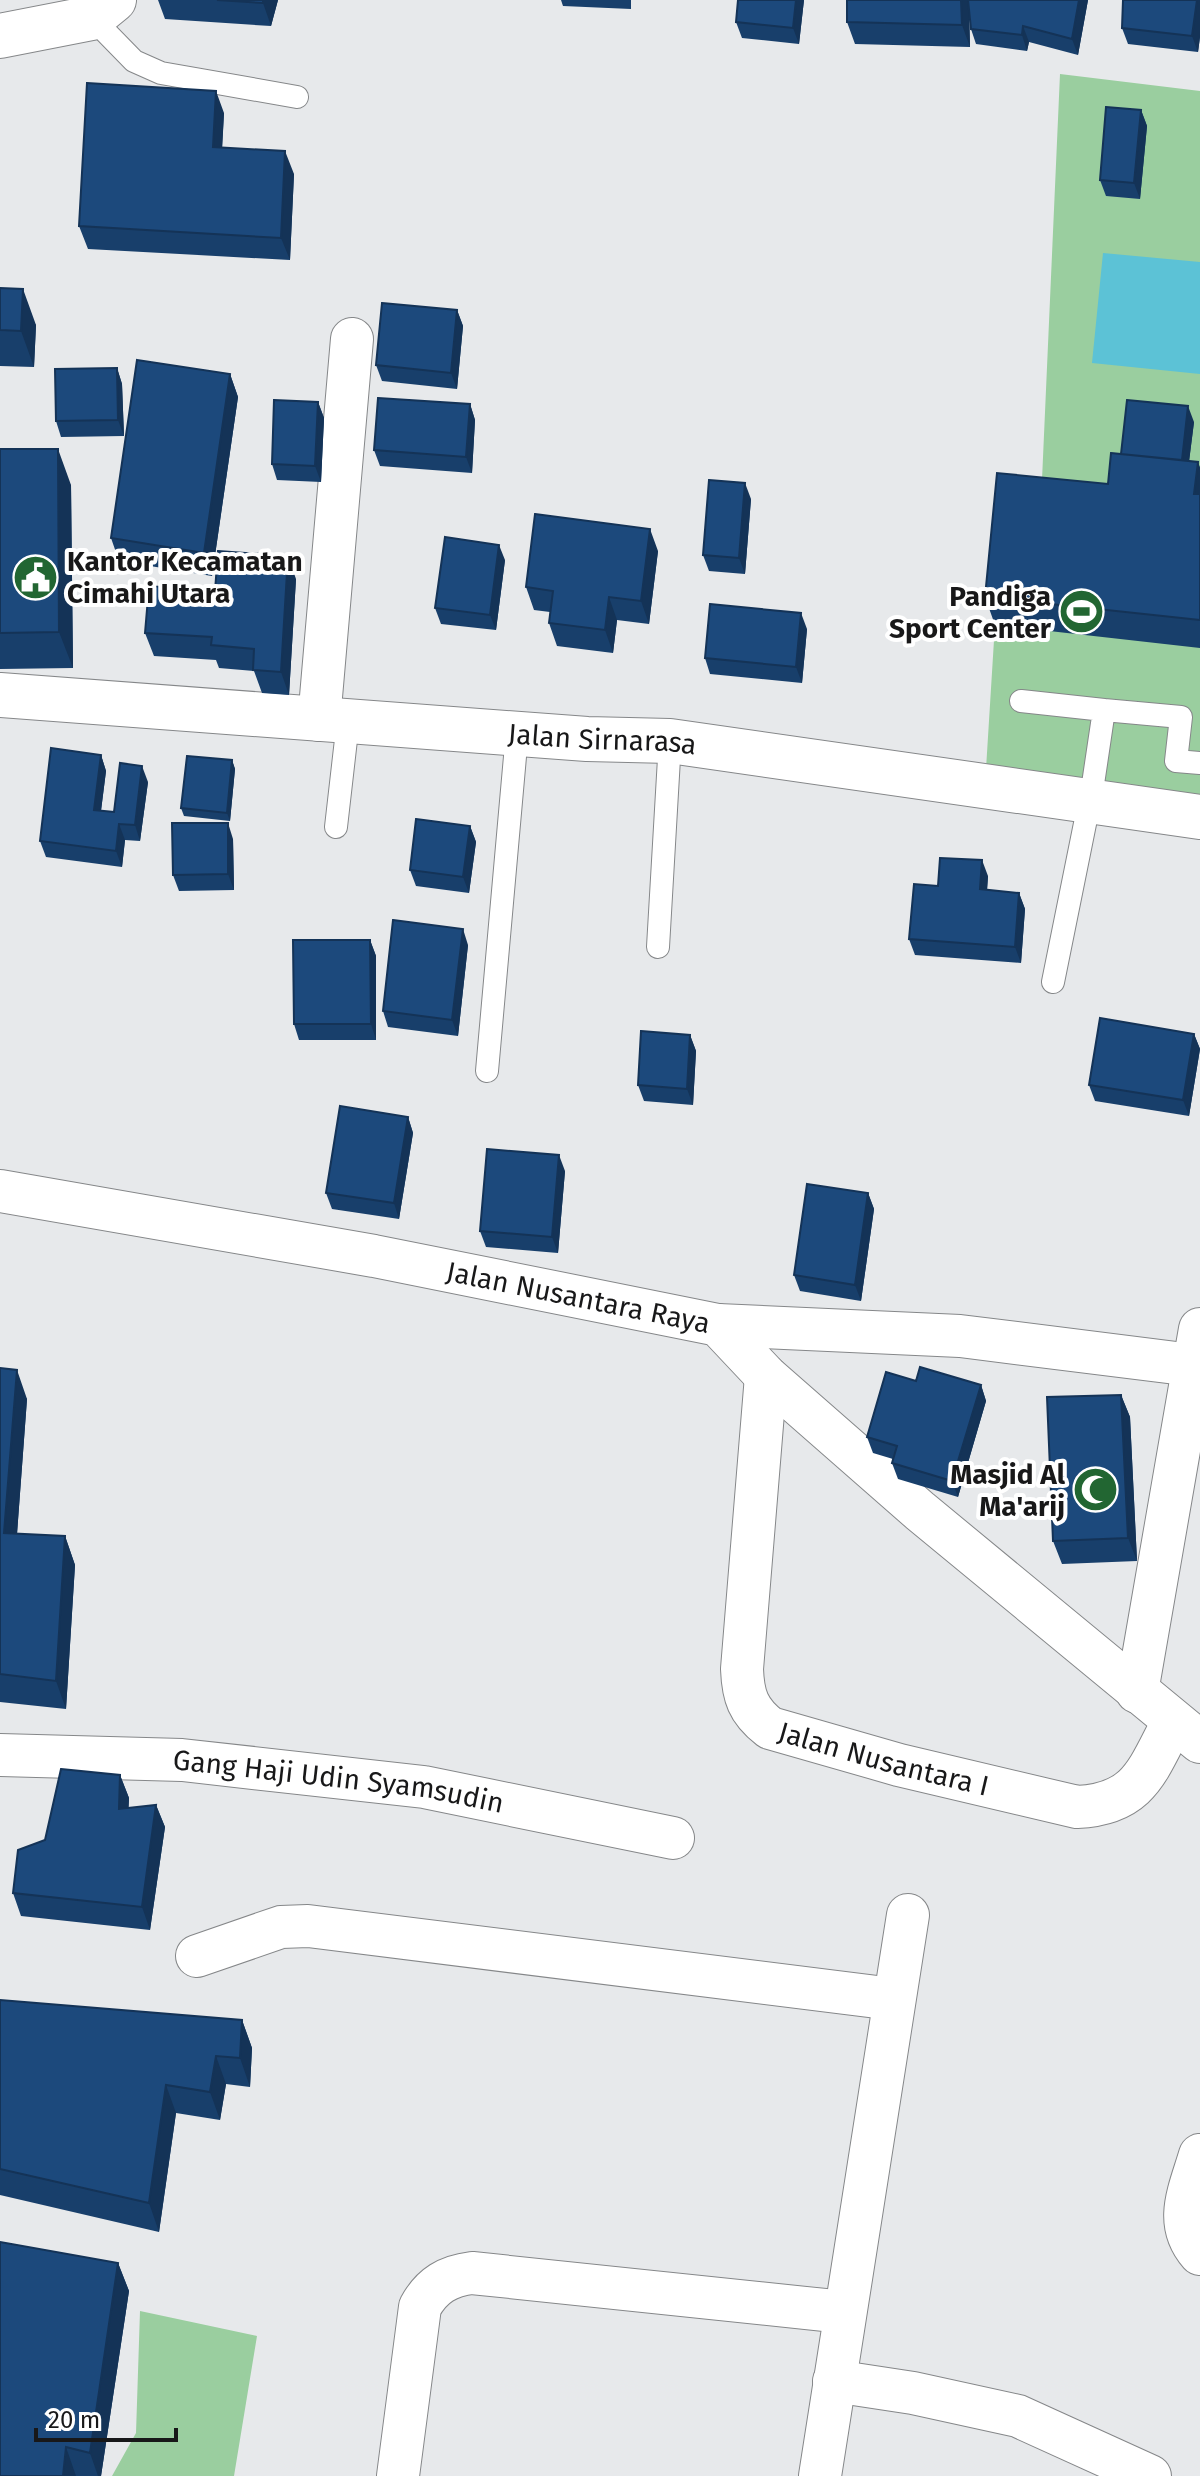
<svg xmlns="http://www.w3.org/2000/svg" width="1200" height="2476" font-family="'Fira Sans',sans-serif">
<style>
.green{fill:#9ace9f}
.water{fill:#5cc2d6}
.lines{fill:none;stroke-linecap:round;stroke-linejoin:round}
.service-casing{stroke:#858789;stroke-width:24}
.minor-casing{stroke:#858789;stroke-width:44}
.tertiary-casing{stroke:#858789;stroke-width:46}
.secondary-casing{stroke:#858789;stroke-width:46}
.service{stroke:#fff;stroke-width:22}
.minor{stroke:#fff;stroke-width:42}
.tertiary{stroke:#fff;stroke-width:44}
.secondary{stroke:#fff;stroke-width:44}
.wall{fill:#183f6b}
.shaded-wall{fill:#143357}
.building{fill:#1c497c;stroke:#143357;stroke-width:2}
.labels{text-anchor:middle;stroke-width:8;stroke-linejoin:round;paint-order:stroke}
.poi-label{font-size:28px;font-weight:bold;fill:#181819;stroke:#fff;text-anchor:end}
.street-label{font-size:28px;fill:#181819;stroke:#fff}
</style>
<rect width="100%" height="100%" fill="#e7e9eb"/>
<path class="green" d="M 1060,74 L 1200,91 L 1200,796 L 986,769 L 1004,479 L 1042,480 Z
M 140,2311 L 257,2336 L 234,2476 L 112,2476 L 136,2433 Z"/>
<path class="water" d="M 1103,253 L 1200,262 L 1200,374 L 1092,363 Z"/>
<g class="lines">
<defs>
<path id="service" d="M 92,18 L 134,61 L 161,73 L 297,97
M 1021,701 L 1104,710 L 1093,784 L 1053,982
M 1104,710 L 1181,717 L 1176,761 L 1200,763
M 336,827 L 348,722
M 658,947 L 670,741
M 487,1071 L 517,734"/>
<g id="minor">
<path d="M 319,720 L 352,339"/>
<path id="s1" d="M 0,1191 L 374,1256 L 718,1325 L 766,1376 L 920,1511 L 1200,1742"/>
<path d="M 718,1325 L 960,1336 L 1192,1365"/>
<path id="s2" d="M 766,1376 L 742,1669 C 743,1696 748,1711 770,1728 L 899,1765 L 1077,1807 C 1139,1804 1147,1771 1173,1722"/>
<path d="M 1137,1692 L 1200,1329"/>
<path id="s3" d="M 0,1755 L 182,1760 L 424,1787 L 673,1838"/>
<path d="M 197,1956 L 281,1927 L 308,1926 L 893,1999"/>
<path d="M 1200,2155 C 1189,2192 1173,2223 1200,2254"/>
<path d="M 834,2381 L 913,2393 L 1018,2416 L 1150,2476"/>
<path d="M 398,2476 L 420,2307 C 432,2285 448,2276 472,2273 L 844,2312"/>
<path d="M 820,2476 L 908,1915"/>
</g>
<g id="tertiary">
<path id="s4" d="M 0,695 L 587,739 L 670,741 L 1200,817"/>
</g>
<path id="secondary" d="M 0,36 L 92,18 L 114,0"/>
</defs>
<use href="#service" class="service-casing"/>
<use href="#minor" class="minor-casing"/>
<use href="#tertiary" class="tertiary-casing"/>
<use href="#secondary" class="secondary-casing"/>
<use href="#service" class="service"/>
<use href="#minor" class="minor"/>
<use href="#tertiary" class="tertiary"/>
<use href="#secondary" class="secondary"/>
</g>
<path class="wall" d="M 158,0 L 278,0 L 271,26 L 165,19 Z
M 561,0 L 631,0 L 631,9 L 563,6 Z
M 804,0 L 799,44 L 742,38 L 736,22 Z
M 847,0 L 1088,0 L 1078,55 L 1029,42 L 1027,51 L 976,44 L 971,29 L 969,17 L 970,47 L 855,44 L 847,22 Z
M 1200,0 L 1200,37 L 1198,52 L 1128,44 L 1122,28 Z
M 1141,110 L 1147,126 L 1140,199 L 1106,196 L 1100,180 Z
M 224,113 L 222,147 L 294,174 L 290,260 L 88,249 L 79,226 Z
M 0,288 L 36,325 L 34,367 L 0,366 Z
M 457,310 L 463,326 L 457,389 L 382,381 L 376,365 Z
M 117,368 L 122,384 L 124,436 L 61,437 L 56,421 Z
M 230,374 L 238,397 L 212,576 L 119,561 L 111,538 Z
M 318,402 L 324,418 L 321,482 L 277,480 L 272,464 Z
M 470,404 L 475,420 L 472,473 L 380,466 L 374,450 Z
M 1194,422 L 1189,461 L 1198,462 L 1200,468 L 1200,648 L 995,625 L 985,597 L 1108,484 L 1121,454 Z
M 0,449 L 71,485 L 73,668 L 0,669 Z
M 751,499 L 745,574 L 709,571 L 703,555 Z
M 658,551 L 649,624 L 617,620 L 613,653 L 557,646 L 549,623 L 550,612 L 534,610 L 526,587 Z
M 505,560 L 496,630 L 441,624 L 435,608 Z
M 296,579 L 289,695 L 262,693 L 254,671 L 219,668 L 216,660 L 154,656 L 145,633 L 215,591 Z
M 807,629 L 802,683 L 710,674 L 705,658 Z
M 101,755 L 106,771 L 101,811 L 114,812 L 148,782 L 140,841 L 125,840 L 122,867 L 46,857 L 40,841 Z
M 232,760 L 235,769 L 230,821 L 184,816 L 181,808 Z
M 470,826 L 476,842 L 469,893 L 416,886 L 410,870 Z
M 233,839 L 234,890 L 179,891 L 173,875 Z
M 988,876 L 987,890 L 1019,893 L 1025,909 L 1021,963 L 915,955 L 909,939 L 938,886 Z
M 370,940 L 376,956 L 376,1040 L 299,1040 L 294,1024 Z
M 468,945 L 458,1036 L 388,1027 L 383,1011 Z
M 1194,1034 L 1200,1049 L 1189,1116 L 1095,1101 L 1089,1085 Z
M 690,1035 L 696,1051 L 693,1105 L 644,1101 L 638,1085 Z
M 408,1117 L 413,1133 L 399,1219 L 332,1209 L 326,1193 Z
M 565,1171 L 558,1253 L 486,1247 L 480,1231 Z
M 868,1193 L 874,1209 L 861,1301 L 800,1291 L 794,1275 Z
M 0,1368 L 27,1399 L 17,1534 L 65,1536 L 75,1565 L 66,1709 L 0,1702 Z
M 981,1385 L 986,1401 L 958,1497 L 898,1479 L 892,1463 L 893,1459 L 873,1453 L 867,1437 Z
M 1121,1395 L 1130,1417 L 1137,1561 L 1062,1564 L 1053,1541 Z
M 120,1775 L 129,1798 L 128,1808 L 156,1805 L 165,1827 L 150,1930 L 21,1916 L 13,1893 L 45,1840 Z
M 0,2000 L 242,2020 L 252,2048 L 250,2087 L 226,2084 L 220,2120 L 176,2113 L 159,2232 L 0,2195 Z
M 118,2263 L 129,2291 L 101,2476 L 0,2476 Z"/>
<path class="shaded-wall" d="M 263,0 L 278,0 L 271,26 L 263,3 Z
M 796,0 L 804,0 L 799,44 L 793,28 Z
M 961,0 L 969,0 L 970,47 L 962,25 Z
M 1079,0 L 1088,0 L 1078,55 L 1072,39 Z
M 1197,0 L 1200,0 L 1200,37 L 1198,52 L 1192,36 Z
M 1023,26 L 1029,42 L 1027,51 L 1022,35 Z
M 216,91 L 224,113 L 221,170 L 213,147 Z
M 1141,110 L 1147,126 L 1140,199 L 1134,183 Z
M 285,151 L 294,174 L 290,260 L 281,238 Z
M 23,289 L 36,325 L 34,367 L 21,331 Z
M 457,310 L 463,326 L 457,389 L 451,373 Z
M 117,368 L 122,384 L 124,436 L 118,420 Z
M 230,374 L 238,397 L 212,576 L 204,553 Z
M 318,402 L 324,418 L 321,482 L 315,466 Z
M 470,404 L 475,420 L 472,473 L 466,457 Z
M 1188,406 L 1194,422 L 1187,478 L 1181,462 Z
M 58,449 L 71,485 L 73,668 L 59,632 Z
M 1198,462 L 1200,468 L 1200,510 L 1194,494 Z
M 745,483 L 751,499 L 745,574 L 739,558 Z
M 650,529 L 658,551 L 649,624 L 641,601 Z
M 499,545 L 505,560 L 496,630 L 490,615 Z
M 288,556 L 296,579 L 289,695 L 281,672 Z
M 609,597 L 617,620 L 613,653 L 605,630 Z
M 801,613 L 807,629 L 802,683 L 796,667 Z
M 101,755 L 106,771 L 99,826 L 94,810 Z
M 232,760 L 235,769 L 230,821 L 227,813 Z
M 142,766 L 148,782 L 140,841 L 135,825 Z
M 228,823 L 233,839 L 234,890 L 228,874 Z
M 119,824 L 125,840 L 122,867 L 116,851 Z
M 470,826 L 476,842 L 469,893 L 463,877 Z
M 982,860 L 988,876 L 986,905 L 980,889 Z
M 1019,893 L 1025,909 L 1021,963 L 1015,947 Z
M 463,929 L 468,945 L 458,1036 L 452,1020 Z
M 370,940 L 376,956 L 376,1040 L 371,1024 Z
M 1194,1034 L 1200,1049 L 1189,1116 L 1183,1100 Z
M 690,1035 L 696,1051 L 693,1105 L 687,1089 Z
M 408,1117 L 413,1133 L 399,1219 L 394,1203 Z
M 559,1155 L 565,1171 L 558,1253 L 552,1237 Z
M 868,1193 L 874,1209 L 861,1301 L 855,1285 Z
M 17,1370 L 27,1399 L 15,1561 L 4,1533 Z
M 981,1385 L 986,1401 L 958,1497 L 952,1481 Z
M 1121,1395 L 1130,1417 L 1137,1561 L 1128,1538 Z
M 65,1536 L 75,1565 L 66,1709 L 56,1681 Z
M 120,1775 L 129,1798 L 128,1832 L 119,1809 Z
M 156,1805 L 165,1827 L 150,1930 L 142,1907 Z
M 242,2020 L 252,2048 L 250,2087 L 240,2058 Z
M 216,2056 L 226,2084 L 220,2120 L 210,2092 Z
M 166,2085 L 176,2113 L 159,2232 L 149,2203 Z
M 118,2263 L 129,2291 L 101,2476 L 98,2476 L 90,2453 Z
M 66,2447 L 76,2476 L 63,2476 Z"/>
<path class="building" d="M 217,0 L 263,0 L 263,3 Z
M 738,0 L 796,0 L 793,28 L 736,22 Z
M 847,0 L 961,0 L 962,25 L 847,22 Z
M 968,0 L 1079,0 L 1072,39 L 1023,26 L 1022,35 L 971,29 Z
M 1123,0 L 1197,0 L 1192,36 L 1122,28 Z
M 87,83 L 216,91 L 213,147 L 285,151 L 281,238 L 79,226 Z
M 1106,107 L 1141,110 L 1134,183 L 1100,180 Z
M 0,288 L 23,289 L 21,331 L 0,330 Z
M 382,303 L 457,310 L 451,373 L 376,365 Z
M 137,360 L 230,374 L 204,553 L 111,538 Z
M 117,368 L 118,420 L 56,421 L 55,369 Z
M 378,398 L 470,404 L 466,457 L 374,450 Z
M 274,400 L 318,402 L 315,466 L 272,464 Z
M 1127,400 L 1188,406 L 1182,460 L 1121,454 Z
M 0,449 L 58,449 L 59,632 L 0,633 Z
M 1111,453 L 1198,462 L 1194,494 L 1200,494 L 1200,620 L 985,597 L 997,473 L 1108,484 Z
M 709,480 L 745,483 L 739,558 L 703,555 Z
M 535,514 L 650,529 L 641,601 L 609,597 L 605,630 L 549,623 L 553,591 L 526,587 Z
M 445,537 L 499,545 L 490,615 L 435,608 Z
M 218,551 L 288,556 L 281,672 L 253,670 L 254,649 L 211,645 L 212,637 L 145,633 L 149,586 L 215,591 Z
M 710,604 L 801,613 L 796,667 L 705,658 Z
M 51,748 L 101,755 L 94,810 L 114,812 L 120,763 L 142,766 L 135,825 L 119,824 L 116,851 L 40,841 Z
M 187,756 L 232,760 L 227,813 L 181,808 Z
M 416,819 L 470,826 L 463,877 L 410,870 Z
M 172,823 L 228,823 L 228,874 L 173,875 Z
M 940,858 L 982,860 L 980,889 L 1019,893 L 1015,947 L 909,939 L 914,884 L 938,886 Z
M 393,920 L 463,929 L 452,1020 L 383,1011 Z
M 293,940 L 370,940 L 371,1024 L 294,1024 Z
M 1100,1018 L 1194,1034 L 1183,1100 L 1089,1085 Z
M 641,1031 L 690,1035 L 687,1089 L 638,1085 Z
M 340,1106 L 408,1117 L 394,1203 L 326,1193 Z
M 487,1149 L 559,1155 L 552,1237 L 480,1231 Z
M 807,1184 L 868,1193 L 855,1285 L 794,1275 Z
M 920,1367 L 981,1385 L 952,1481 L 892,1463 L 897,1446 L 867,1437 L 886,1372 L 916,1381 Z
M 0,1368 L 17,1370 L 4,1533 L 65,1536 L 56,1681 L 0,1674 Z
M 1121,1395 L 1128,1538 L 1053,1541 L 1047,1397 Z
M 61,1769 L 120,1775 L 119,1809 L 156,1805 L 142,1907 L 13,1893 L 18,1850 L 45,1840 Z
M 0,2000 L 242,2020 L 240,2058 L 216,2056 L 210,2092 L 166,2085 L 149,2203 L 0,2169 Z
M 0,2242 L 118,2263 L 90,2453 L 66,2447 L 63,2476 L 0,2476 Z"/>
<defs>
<symbol id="civic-disc" viewBox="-11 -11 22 22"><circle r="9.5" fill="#226632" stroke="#fff"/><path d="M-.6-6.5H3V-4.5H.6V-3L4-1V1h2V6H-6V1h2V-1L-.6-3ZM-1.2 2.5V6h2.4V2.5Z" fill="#fff"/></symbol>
<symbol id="stadium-disc" viewBox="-11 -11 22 22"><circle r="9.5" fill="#226632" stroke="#fff"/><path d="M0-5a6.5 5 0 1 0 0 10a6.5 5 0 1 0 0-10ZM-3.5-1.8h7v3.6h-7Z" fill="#fff"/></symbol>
<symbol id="mosque-disc" viewBox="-11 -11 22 22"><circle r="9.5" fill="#226632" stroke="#fff"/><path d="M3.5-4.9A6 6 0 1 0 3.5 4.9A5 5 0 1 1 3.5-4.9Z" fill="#fff"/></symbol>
</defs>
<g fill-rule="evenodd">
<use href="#civic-disc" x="10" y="552" width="51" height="51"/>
<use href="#stadium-disc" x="1056" y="586" width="51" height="51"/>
<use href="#mosque-disc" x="1070" y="1464" width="51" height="51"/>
</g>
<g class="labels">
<g class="poi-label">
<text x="67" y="571" text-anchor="start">Kantor Kecamatan<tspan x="67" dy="32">Cimahi Utara</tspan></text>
<text x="1051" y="606">Pandiga<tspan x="1051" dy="32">Sport Center</tspan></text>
<text x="1065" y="1484">Masjid Al<tspan x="1065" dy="32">Ma'arij</tspan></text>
</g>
<g class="street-label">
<text dy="10" stroke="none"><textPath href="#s4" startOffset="604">Jalan Sirnarasa</textPath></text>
<text dy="10" stroke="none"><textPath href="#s1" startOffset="588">Jalan Nusantara Raya</textPath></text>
<text dy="10" stroke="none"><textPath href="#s2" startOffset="480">Jalan Nusantara I</textPath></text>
<text dy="10" stroke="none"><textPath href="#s3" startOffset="340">Gang Haji Udin Syamsudin</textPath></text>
</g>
</g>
<path d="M36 2428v12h140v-12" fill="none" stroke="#181819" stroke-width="4"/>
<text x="48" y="2428" font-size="24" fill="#181819" stroke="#ffffff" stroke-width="6" paint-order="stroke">20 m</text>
</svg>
